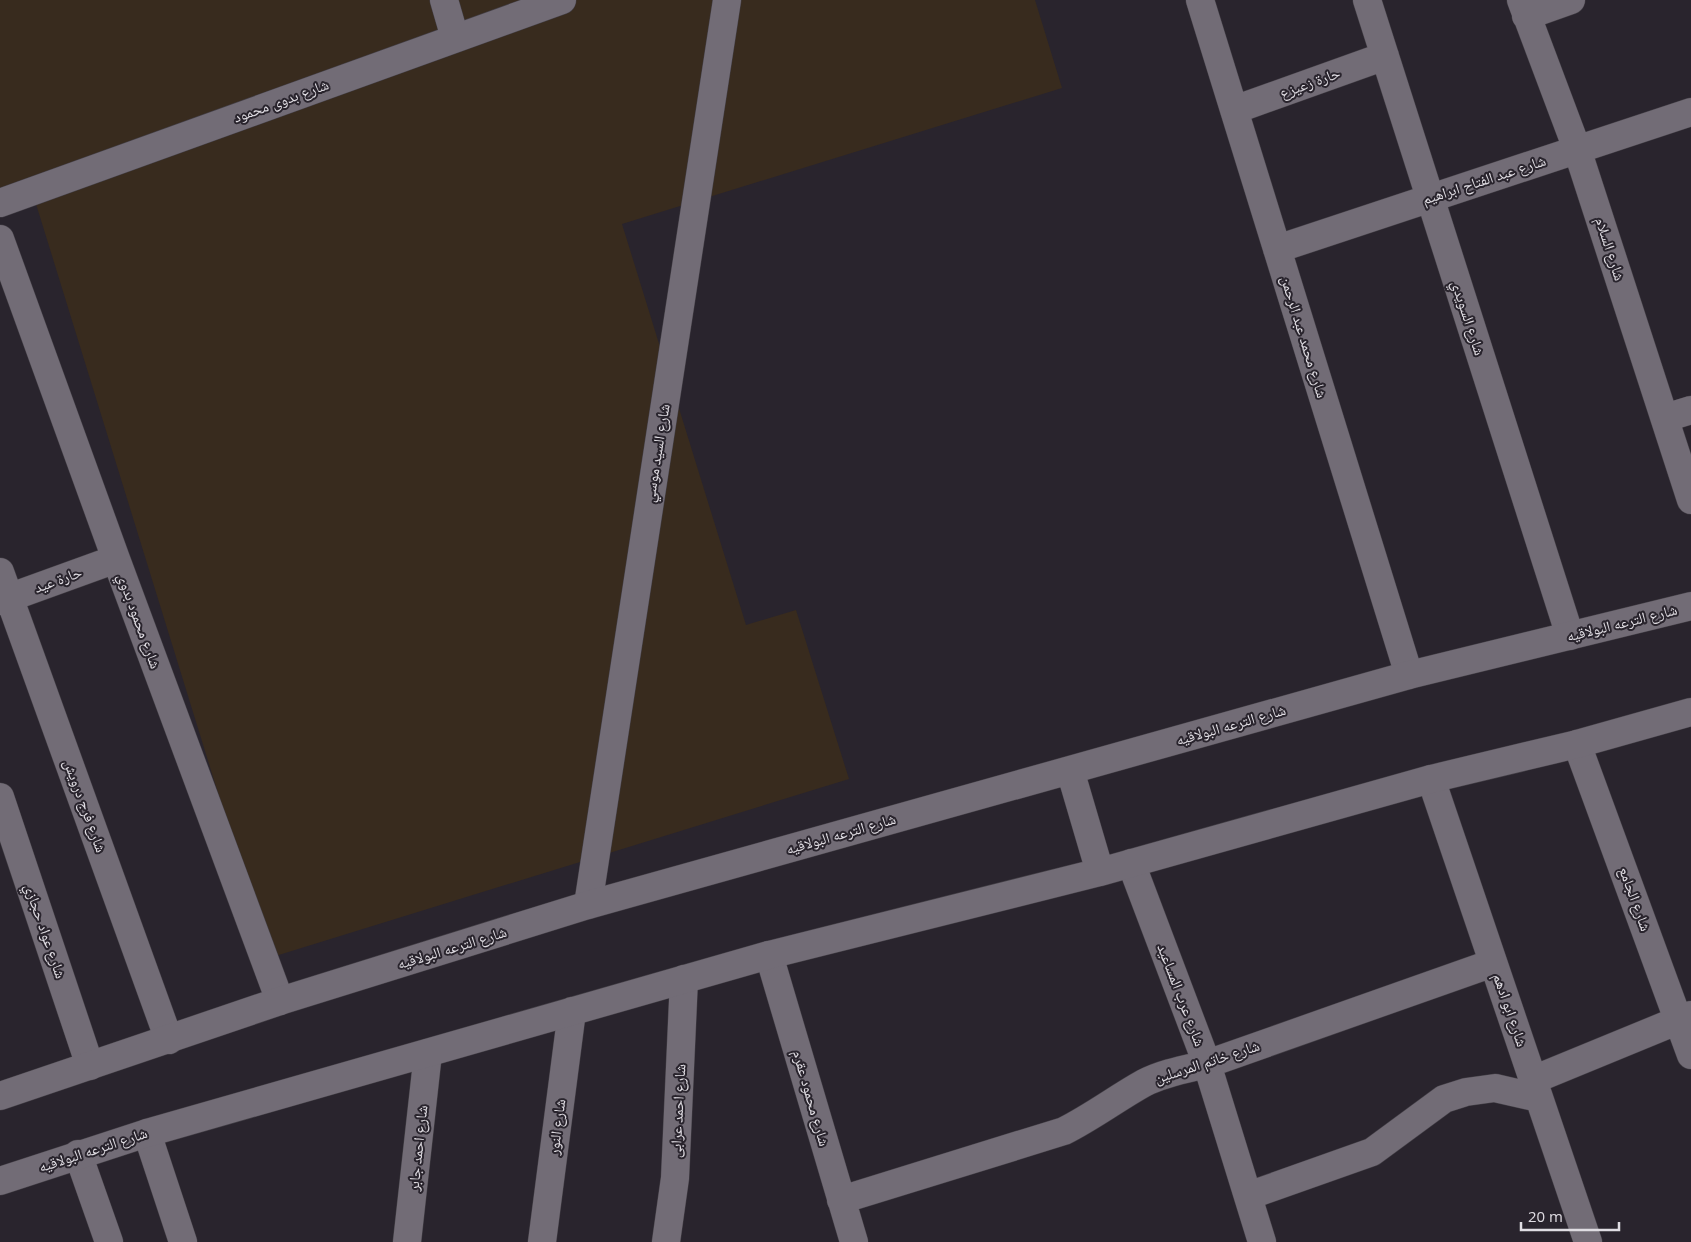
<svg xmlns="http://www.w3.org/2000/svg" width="1691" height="1242" font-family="'Open Sans','Noto Naskh Arabic',sans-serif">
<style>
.industrial{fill:#382b1e}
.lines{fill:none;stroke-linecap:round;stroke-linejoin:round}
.minor-casing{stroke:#433f46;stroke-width:29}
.tertiary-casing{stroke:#433f46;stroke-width:29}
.minor{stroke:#726c76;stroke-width:28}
.tertiary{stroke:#726c76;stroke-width:28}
.labels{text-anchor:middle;stroke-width:4;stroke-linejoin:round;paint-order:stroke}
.street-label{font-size:15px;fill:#e0dde3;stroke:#29242d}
</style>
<rect width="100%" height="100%" fill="#29242d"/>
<path class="industrial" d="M 0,0 L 1035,0 L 1062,88 L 622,224 L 746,625 L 796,610 L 849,779 L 269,958 L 32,191 L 0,201 Z"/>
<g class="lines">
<defs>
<path id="minor" d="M 444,0 L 455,38
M 1200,0 L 1409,675
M 1367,0 L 1570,636
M 1521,0 L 1577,149 L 1691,500
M 1526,16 L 1571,0
M 1234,110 L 1385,56
M 0,203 L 562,0
M 0,239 L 116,559 L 280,1001
M 1277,249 L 1691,112
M 1665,418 L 1691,410
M 0,572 L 169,1040
M 0,601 L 116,559
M 1577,744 L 1691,1055
M 1431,779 L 1588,1242
M 0,797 L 90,1066
M 1131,863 L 1207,1064 L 1262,1242
M 588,905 L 727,0
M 769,955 L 854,1242
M 1533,1080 L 1691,1015
M 147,1133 L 183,1242
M 78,1154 L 109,1242
M 1248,1196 L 1372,1152 L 1444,1099 L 1466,1092 L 1495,1088 L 1539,1098
M 841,1200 L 1064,1131 C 1092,1117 1117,1098 1144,1083 C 1163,1073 1186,1069 1207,1064 L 1493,963
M 407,1242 L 428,1053
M 542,1242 L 572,1011
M 666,1242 L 675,1178 L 684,979"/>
<path id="tertiary" d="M 1070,770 L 1100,872
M 0,1096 L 280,1001 L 588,905 L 1409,675 L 1691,606
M 0,1181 L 147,1133 L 769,955 L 1100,872 L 1431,779 L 1577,744 L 1691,712"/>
</defs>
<use href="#minor" class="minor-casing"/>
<use href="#tertiary" class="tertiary-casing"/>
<use href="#minor" class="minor"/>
<use href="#tertiary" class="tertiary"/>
</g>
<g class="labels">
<g class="street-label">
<text transform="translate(1310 83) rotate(-20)" y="5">حارة زعيزع</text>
<text transform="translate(281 101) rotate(-20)" y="5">شارع بدوى محمود</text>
<text transform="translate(1484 180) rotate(-18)" y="5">شارع عبد الفتاح ابراهيم</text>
<text transform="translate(1610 249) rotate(72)" y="5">شارع السلام</text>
<text transform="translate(1468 318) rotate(72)" y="5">شارع السويدي</text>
<text transform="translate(1304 337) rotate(73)" y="5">شارع محمد عبد الرحمن</text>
<text transform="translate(657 453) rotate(-81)" y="5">شارع السيد موسي</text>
<text transform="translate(58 580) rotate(-20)" y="5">حارة عيد</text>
<text transform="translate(139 621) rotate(70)" y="5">شارع محمود بدوي</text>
<text transform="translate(1622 623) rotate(-14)" y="5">شارع الترعه البولاقيه</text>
<text transform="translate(1231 725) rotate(-16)" y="5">شارع الترعه البولاقيه</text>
<text transform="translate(85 806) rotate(70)" y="5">شارع فرج درويش</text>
<text transform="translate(841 834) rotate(-16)" y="5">شارع الترعه البولاقيه</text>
<text transform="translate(1635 899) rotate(70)" y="5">شارع الجامع</text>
<text transform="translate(45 931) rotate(71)" y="5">شارع عواد حجازي</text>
<text transform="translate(452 948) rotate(-17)" y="5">شارع الترعه البولاقيه</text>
<text transform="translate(1181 995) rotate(69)" y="5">شارع عرب المساعيد</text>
<text transform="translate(1510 1010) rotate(71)" y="5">شارع ابو ادهم</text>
<text transform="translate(1207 1062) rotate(-18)" y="5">شارع خاتم المرسلين</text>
<text transform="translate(811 1098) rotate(74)" y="5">شارع محمود عقرم</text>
<text transform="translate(678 1111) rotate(-87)" y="5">شارع احمد عرابى</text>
<text transform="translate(557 1127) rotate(-83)" y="5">شارع النور</text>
<text transform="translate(418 1148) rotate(-84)" y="5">شارع احمد جابر</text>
<text transform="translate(93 1150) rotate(-18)" y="5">شارع الترعه البولاقيه</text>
</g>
</g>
<path d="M1521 1222v8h98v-8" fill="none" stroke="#e0dde3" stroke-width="2.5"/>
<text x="1528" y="1222" font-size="15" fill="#e0dde3" stroke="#29242d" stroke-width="4" paint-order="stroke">20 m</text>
</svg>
